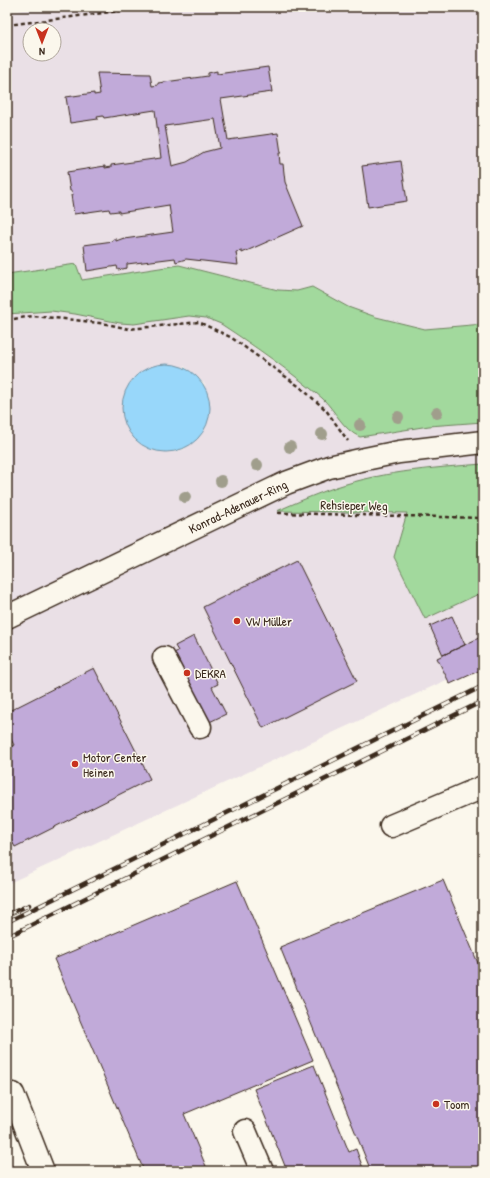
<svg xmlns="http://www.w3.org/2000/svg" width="490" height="1178" font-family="'Patrick Hand',sans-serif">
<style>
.built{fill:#eae0e6;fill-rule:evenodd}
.green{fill:#a2d99d;stroke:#6e825e}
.water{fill:#98d7fa;stroke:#7392a2}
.building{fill:#c1aad9;stroke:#3b2a1e;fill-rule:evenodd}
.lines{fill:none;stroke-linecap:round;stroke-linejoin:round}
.minor-casing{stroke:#3b2a1e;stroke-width:25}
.path{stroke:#3b2a1e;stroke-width:2.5;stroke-dasharray:4 3;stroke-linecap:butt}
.minor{stroke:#fbf7ec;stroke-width:22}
.rail-casing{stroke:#3b2a1e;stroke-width:4.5}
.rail{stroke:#fbf7ec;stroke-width:3;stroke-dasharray:9;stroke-linecap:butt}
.tree{fill:#a09e8c}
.poi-dot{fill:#c8321e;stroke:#fbf7ec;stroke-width:1.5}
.labels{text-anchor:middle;stroke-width:3;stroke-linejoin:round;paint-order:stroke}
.street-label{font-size:13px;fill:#3b2a1e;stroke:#fbf7ec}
.poi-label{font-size:13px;fill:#3b2a1e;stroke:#fbf7ec;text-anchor:start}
</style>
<rect width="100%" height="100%" fill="#fbf7ec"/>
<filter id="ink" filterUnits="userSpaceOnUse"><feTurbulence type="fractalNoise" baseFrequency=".025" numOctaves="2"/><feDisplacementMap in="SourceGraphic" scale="8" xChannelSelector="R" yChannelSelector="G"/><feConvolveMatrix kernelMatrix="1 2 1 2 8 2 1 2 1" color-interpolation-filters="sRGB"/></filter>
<g filter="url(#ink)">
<path class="built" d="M 41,7 L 482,7 L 483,15 L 483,324 L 425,329 L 376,317 L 348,307 L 312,287 L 297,291 L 278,290 L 179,265 L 82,280 L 76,264 L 7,274 L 7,13 ZM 30,30 L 54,30 L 54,54 L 30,54 Z
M 51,311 L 75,314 L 120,323 L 134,324 L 189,316 L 206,318 L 221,324 L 302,381 L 325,401 L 349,430 L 354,435 L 360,437 L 429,426 L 483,422 L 483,464 L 423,469 L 361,481 L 326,490 L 278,511 L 408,513 L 394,557 L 425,618 L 483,592 L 483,663 L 7,884 L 7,315 ZM 184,366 L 205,384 L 185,449 L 173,452 L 158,451 Z"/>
<path class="green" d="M 76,264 L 82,280 L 179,265 L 278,290 L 297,291 L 312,287 L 348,307 L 376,317 L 425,329 L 483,324 L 483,422 L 429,426 L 360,437 C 343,430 335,410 322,398 C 290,371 256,347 221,324 L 206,318 L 189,316 L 134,324 L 120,323 L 75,314 L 51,311 L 7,314 L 7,274 Z
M 483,464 L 483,592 L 425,619 L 394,557 L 407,513 L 277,511 C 293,504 309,497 325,491 C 376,472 430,468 483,464 Z"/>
<path class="water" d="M122 408a44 44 0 1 1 88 0a44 44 0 1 1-88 0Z"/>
<path class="building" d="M 268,67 L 272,92 L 221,99 L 228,140 L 278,133 L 281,153 L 279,153 L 280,164 L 283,164 L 285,182 L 303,226 L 242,253 L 242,251 L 236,252 L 238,265 L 186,259 L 176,262 L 175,258 L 127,264 L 127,268 L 118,270 L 117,266 L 87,271 L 84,245 L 113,241 L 113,239 L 116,239 L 116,241 L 124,238 L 124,239 L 173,232 L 169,205 L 119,213 L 119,211 L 110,212 L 109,209 L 74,214 L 71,195 L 73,195 L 72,191 L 70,191 L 67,172 L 105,166 L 105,168 L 111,167 L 111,165 L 161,158 L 155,110 L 104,118 L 103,116 L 97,117 L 98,119 L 70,123 L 66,97 L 94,93 L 94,95 L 100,94 L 97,73 L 150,74 L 152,86 L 158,85 L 158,83 L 208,76 L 208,73 L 217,71 L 217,74 ZM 215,119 L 220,148 L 204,152 L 187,162 L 172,166 L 165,126 Z
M 401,161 L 407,201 L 368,207 L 362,166 Z
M 297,560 L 357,681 L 263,728 L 203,607 Z
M 452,616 L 465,645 L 443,655 L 430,626 Z
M 194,636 L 218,684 L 212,687 L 226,714 L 191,731 L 156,662 L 178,651 L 175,646 Z
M 483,636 L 483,669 L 450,684 L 437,658 Z
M 94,668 L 150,779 L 15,847 L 7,832 L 7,749 L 14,745 L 7,732 L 7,712 Z
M 443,880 L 483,975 L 483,1171 L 371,1171 L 280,947 Z
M 237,881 L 313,1060 L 184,1114 L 208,1171 L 144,1171 L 54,959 Z
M 314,1065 L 349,1152 L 356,1149 L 364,1171 L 287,1171 L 254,1089 Z
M 30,1165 L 32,1171 L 15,1171 Z"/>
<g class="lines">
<defs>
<g id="minor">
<path id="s1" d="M 7,617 L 286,483 L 329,467 L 365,459 L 399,452 L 483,442"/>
<path d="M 164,658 L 200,727"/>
<path d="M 391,826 L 483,787"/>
<path d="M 13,1094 L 43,1171"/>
<path d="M 245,1131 L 262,1171"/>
</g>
</defs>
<use href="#minor" class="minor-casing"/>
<path class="path" d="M 7,25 L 151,7
M 7,320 L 33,316 L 75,320 L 107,324 L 129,329 L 199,322 L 232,338 L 300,387 L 326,410 L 348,441
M 278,513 L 483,518"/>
<use href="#minor" class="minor"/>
<defs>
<path id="rail" d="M 7,915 L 29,905
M 7,922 L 483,686
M 7,937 L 483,701"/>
</defs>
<use href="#rail" class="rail-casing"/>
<use href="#rail" class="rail"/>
</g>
<g class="tree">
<circle cx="437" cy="413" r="6"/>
<circle cx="398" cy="417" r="6"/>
<circle cx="360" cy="425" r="6"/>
<circle cx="322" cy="434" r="6"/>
<circle cx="290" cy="447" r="6"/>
<circle cx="257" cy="465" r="6"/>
<circle cx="221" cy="481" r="6"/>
<circle cx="185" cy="497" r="6"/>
</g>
</g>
<g class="poi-dot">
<circle cx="237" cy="621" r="4"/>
<circle cx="187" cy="673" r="4"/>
<circle cx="75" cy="764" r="4"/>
<circle cx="436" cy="1104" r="4"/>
</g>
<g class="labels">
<g class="street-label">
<text transform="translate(354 505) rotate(1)" y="5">Rehsieper Weg</text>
<text dy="5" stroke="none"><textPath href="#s1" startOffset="256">Konrad-Adenauer-Ring</textPath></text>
</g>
<g class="poi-label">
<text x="245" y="626">VW Müller</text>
<text x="195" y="678">DEKRA</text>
<text x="83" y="762">Motor Center<tspan x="83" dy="15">Heinen</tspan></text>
<text x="444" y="1109">Toom</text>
</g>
</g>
<rect width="490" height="1178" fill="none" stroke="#fbf7ec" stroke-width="24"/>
<rect x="12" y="12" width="466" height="1154" fill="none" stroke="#3b2a1e" stroke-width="1.5" filter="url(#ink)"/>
<g transform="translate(42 42) rotate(180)"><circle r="19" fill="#fbf7ec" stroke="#aea59a"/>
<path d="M0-3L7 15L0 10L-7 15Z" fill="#c8321e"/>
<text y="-6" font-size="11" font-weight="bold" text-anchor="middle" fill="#3b2a1e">N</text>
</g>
</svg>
